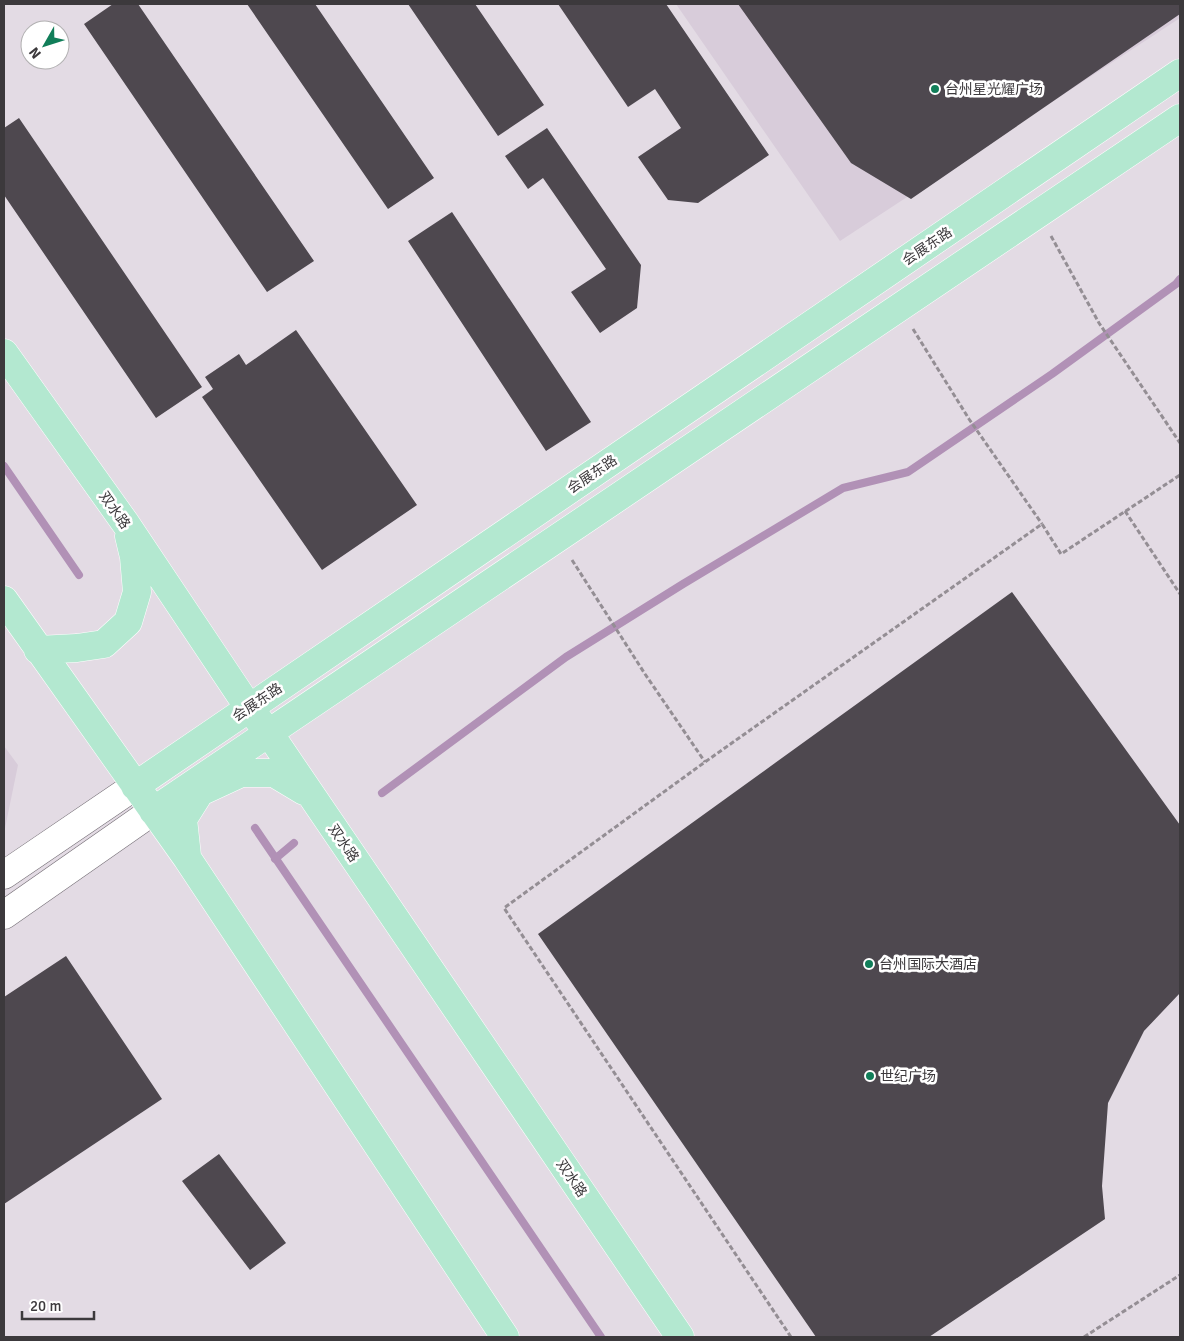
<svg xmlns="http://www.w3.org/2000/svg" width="1184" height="1341" font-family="Signika,'Noto Sans SC',sans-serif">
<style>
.built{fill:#d8ccda}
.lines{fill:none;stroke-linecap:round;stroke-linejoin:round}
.stream{stroke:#b191b6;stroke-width:8}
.building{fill:#4e484f}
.minor-casing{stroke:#756f76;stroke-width:29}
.major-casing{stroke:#fff;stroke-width:29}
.path{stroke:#948e94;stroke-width:3;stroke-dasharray:5 2.5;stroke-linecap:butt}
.minor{stroke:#fff;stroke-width:28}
.major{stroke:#b3e8d0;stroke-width:28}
.poi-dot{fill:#117e59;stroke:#fff;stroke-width:2}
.labels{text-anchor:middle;stroke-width:5;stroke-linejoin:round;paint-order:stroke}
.poi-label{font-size:14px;fill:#3c393c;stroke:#fff;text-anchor:start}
.street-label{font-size:14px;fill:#3c393c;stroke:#fff}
</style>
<rect width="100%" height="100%" fill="#e3dbe4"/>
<path class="built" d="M 676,4 L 1180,4 L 1180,18 L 840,241 Z
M 4,746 L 18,765 L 4,833 Z"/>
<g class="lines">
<path class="stream" d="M 4,466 L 79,575
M 382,793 L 566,657 L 683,584 L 843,488 L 908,472 L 1052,374 L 1176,284 L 1180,279
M 255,828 L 601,1337
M 275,859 L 294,843"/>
</g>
<path class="building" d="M 113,4 L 138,4 L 314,261 L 267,292 L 84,24 Z
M 247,4 L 315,4 L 434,178 L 388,209 Z
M 408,4 L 475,4 L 544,105 L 498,136 Z
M 558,4 L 666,4 L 769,155 L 698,203 L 668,200 L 638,157 L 681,128 L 655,89 L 628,107 Z
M 738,4 L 1180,4 L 1180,14 L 911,199 L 851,163 Z
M 19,118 L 202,387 L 156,418 L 4,195 L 4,128 Z
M 547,128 L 641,265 L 637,308 L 600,333 L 571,292 L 606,269 L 543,178 L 528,189 L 505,156 Z
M 452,212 L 591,422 L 546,451 L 408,241 Z
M 296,330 L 417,505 L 322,570 L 202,397 L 213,389 L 205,377 L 239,354 L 246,365 Z
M 1012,592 L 1180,825 L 1180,993 L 1144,1031 L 1108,1103 L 1102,1186 L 1105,1219 L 929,1337 L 816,1337 L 538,934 Z
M 66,956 L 162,1099 L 4,1204 L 4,997 Z
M 219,1154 L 286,1243 L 250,1270 L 182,1181 Z"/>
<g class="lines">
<defs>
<path id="minor" d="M 4,875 L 135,786
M 4,915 L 153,811"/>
<path id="major" d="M 4,353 L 126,524 L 249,708 L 269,733 L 680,1337
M 4,600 L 187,858 L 505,1337
M 38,650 L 77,648 L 104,644 L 128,622 L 137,592 L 134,557 L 129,536
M 135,786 L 1180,73
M 153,811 L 1180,118
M 187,856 L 183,819 L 200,792 L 241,773 L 274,773 L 304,791"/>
</defs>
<use href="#minor" class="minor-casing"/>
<use href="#major" class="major-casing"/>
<path class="path" d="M 1051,236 L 1099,323 L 1180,443
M 913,329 L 969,419 L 1042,524
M 1125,511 L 1180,594
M 572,560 L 645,674 L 705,762
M 791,1337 L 504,908 L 705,762 L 1042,524 L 1061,554 L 1180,475
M 1084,1337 L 1180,1275"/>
<use href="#minor" class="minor"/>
<use href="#major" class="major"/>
</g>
<g class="poi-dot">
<circle cx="935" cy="89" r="5"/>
<circle cx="869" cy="964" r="5"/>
<circle cx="870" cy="1076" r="5"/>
</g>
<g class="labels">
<g class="poi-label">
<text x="945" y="94">台州星光耀广场</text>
<text x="879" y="969">台州国际大酒店</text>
<text x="880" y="1081">世纪广场</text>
</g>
<g class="street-label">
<text transform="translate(927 246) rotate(-34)" y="5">会展东路</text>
<text transform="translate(592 474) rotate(-34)" y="5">会展东路</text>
<text transform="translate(115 510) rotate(55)" y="5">双水路</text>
<text transform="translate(257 702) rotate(-34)" y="5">会展东路</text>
<text transform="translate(344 843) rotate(56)" y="5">双水路</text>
<text transform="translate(572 1178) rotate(56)" y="5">双水路</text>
</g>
</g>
<rect width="1184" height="1341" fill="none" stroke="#3c393c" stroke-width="10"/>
<g transform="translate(45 45) rotate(231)"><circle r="24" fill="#ffffff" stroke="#b1b0b1"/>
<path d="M0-4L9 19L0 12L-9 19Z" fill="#117e59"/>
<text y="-8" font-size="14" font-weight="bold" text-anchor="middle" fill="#3c393c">N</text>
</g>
<path d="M22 1311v8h72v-8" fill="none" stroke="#3c393c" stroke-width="2.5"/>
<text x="30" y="1311" font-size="15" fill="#3c393c" stroke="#ffffff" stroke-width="4" paint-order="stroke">20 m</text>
</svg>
